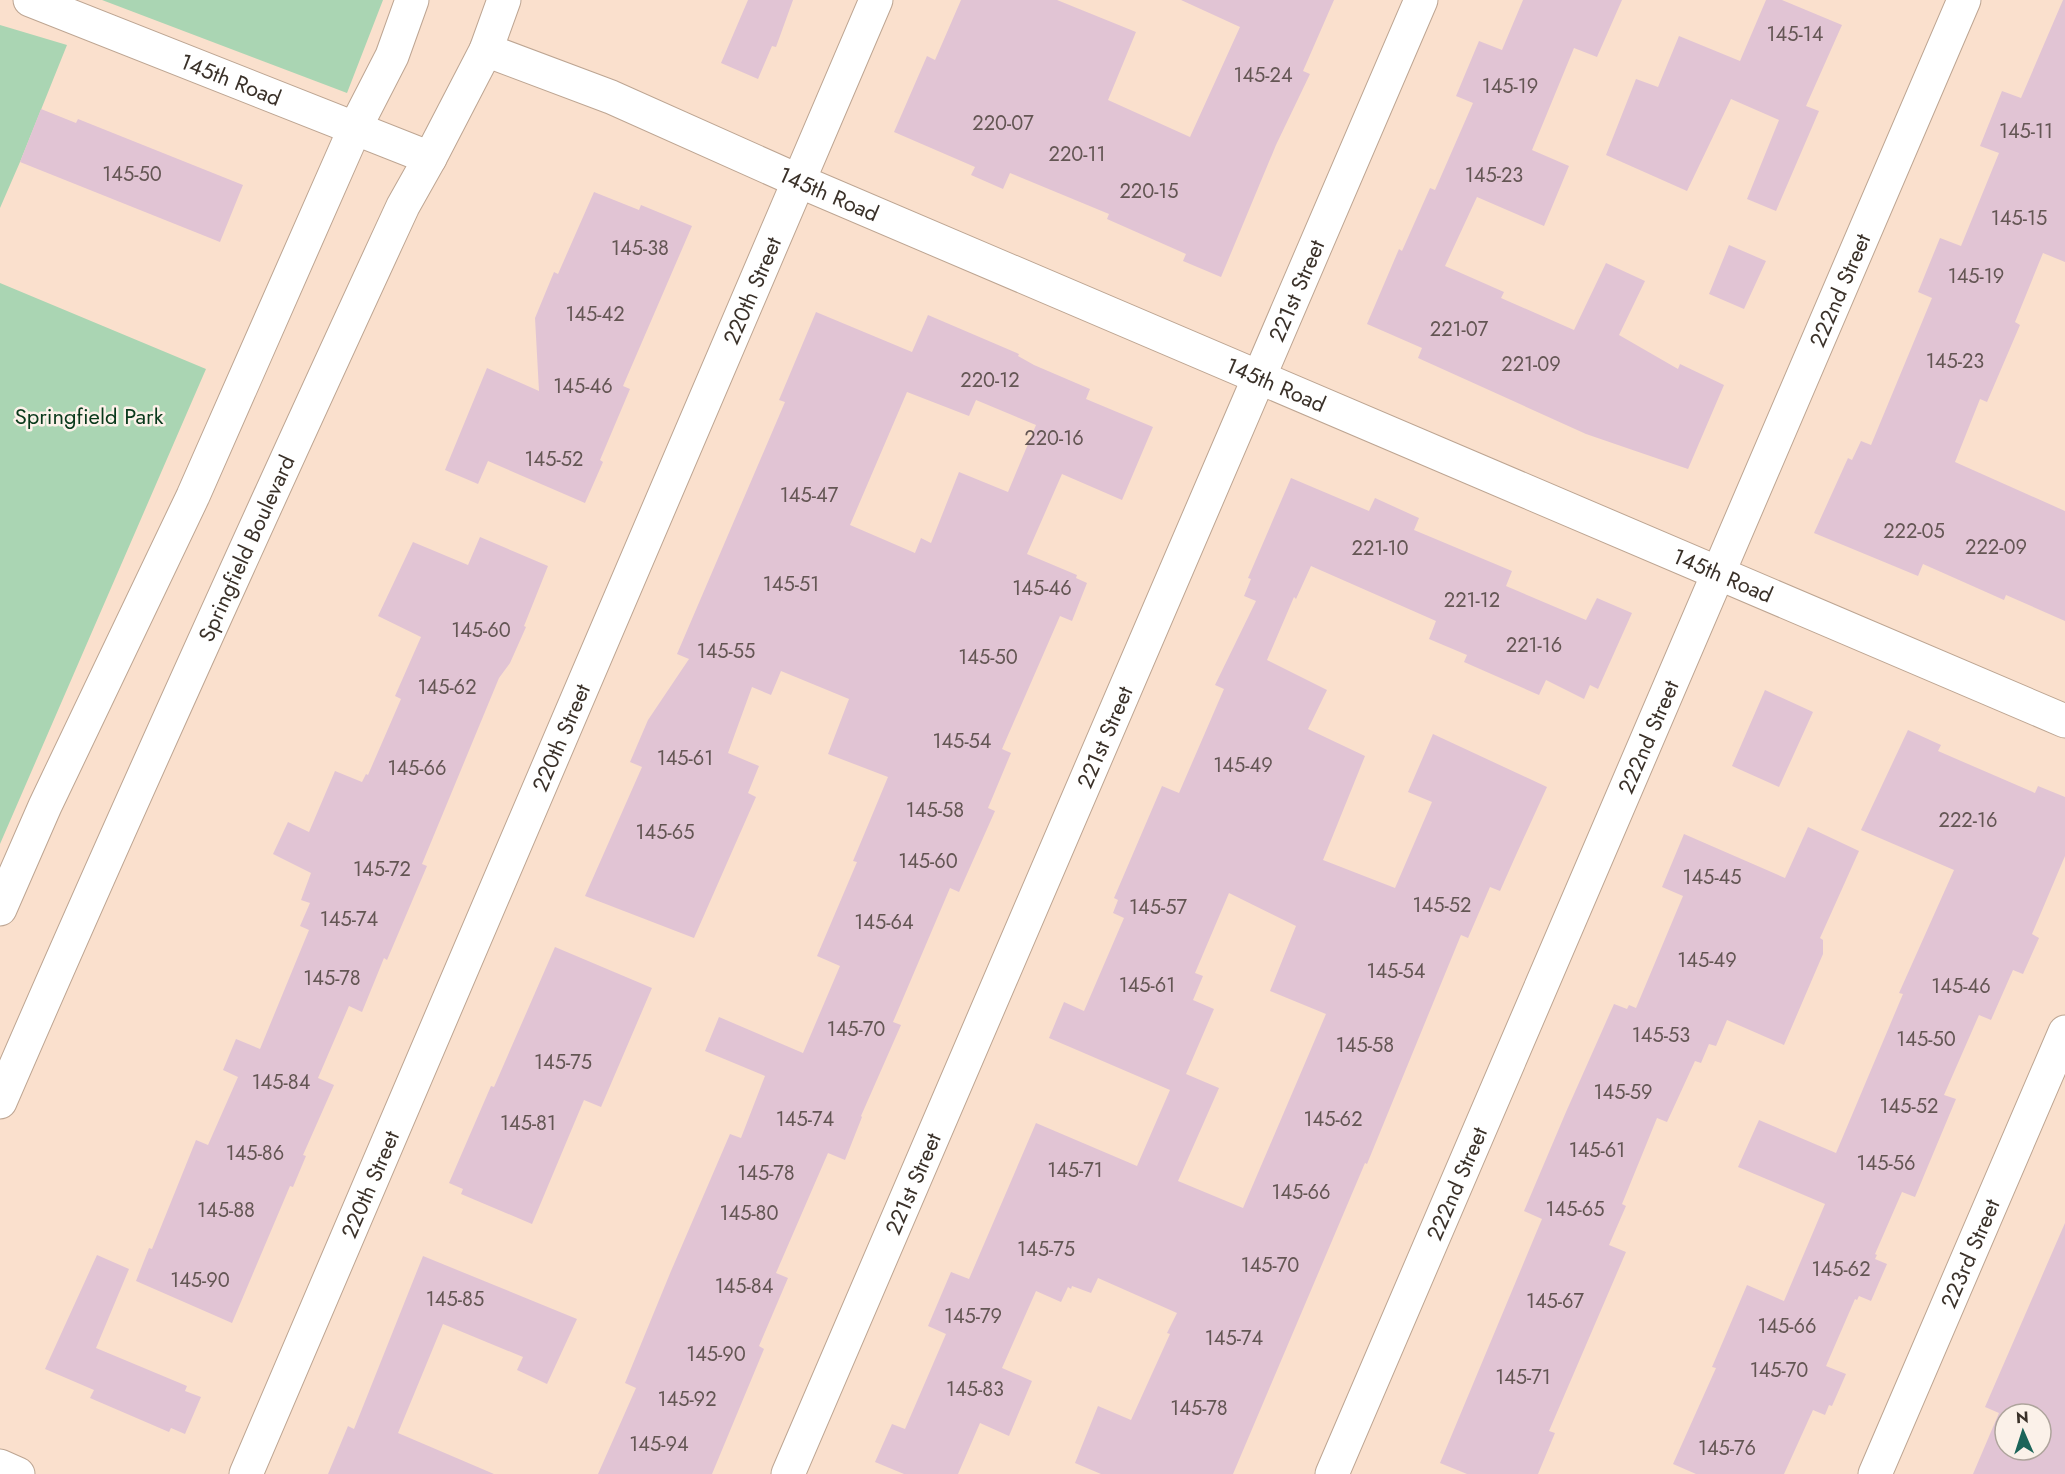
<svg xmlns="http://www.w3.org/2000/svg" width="2065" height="1474" font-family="Jost,sans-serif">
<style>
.green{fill:#aad5b3}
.building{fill:#e1c4d4;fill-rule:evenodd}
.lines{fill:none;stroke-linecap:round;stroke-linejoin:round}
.street-casing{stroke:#bda592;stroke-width:35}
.secondary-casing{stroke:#bda592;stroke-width:35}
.street{stroke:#fff;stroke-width:33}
.secondary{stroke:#fff;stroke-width:33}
.labels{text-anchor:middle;stroke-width:5;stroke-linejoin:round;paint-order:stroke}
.number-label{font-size:20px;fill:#645654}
.street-label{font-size:22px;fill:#3a3129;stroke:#fbf1e9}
.park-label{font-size:22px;fill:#09391b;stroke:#fbf1e9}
</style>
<rect width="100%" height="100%" fill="#fae0cd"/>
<path class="green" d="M 102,0 L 383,0 L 347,93 Z
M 0,25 L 67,45 L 20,162 L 0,208 Z
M 0,283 L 206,369 L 0,844 Z"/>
<path class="building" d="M 748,0 L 793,0 L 776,47 L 772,46 L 758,79 L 721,63 Z
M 961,0 L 1057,0 L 1136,32 L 1108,100 L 1190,137 L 1240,27 L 1181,0 L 1334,0 L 1303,71 L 1310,74 L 1276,145 L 1221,277 L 1183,261 L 1186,254 L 1107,219 L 1109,214 L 1010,173 L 1003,189 L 971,175 L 975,167 L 894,132 L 927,56 L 935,60 Z
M 1523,0 L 1622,0 L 1597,57 L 1574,48 L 1532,150 L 1569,166 L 1544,226 L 1477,197 L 1445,266 L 1504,292 L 1501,298 L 1574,330 L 1606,263 L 1645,281 L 1619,335 L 1678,369 L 1680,364 L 1724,385 L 1688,469 L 1586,434 L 1418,358 L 1422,348 L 1367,324 L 1399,249 L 1402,251 L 1430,188 L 1435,190 L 1473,103 L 1456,96 L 1479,41 L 1502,50 Z
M 1766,0 L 1782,0 L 1842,25 L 1806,106 L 1819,111 L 1776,211 L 1747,199 L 1779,120 L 1731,99 L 1687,191 L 1606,155 L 1636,79 L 1658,87 L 1679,36 L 1740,61 Z
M 2063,0 L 2065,0 L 2065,262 L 2043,253 L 2015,322 L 2020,325 L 1987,402 L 1980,399 L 1955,462 L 2065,511 L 2065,621 L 2006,595 L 2004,600 L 1923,564 L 1918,576 L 1814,533 L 1848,458 L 1852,460 L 1861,441 L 1871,445 L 1932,298 L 1918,292 L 1940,238 L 1961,246 L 1999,153 L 1980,146 L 2002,91 L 2021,98 Z
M 41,109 L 76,123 L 78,119 L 243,185 L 220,242 L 20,162 Z
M 594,192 L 639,210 L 641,205 L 692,226 L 623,386 L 630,389 L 600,460 L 603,462 L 585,503 L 488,461 L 478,484 L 445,470 L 487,368 L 539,391 L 535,318 L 554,272 L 558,274 Z
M 1729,245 L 1766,261 L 1744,309 L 1709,294 Z
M 816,312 L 912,352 L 928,315 L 1019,354 L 1018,356 L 1034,365 L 1090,389 L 1086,399 L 1153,427 L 1122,500 L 1062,474 L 1027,554 L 1077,575 L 1076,578 L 1087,583 L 1072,621 L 1060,616 L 1002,749 L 1011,753 L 988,808 L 995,811 L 959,892 L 950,888 L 893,1022 L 901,1025 L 861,1116 L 862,1117 L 845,1160 L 828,1153 L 776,1273 L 788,1278 L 759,1346 L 764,1349 L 712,1474 L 598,1474 L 636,1388 L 625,1383 L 671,1271 L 730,1134 L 741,1138 L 765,1076 L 705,1051 L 719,1017 L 803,1053 L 840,966 L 817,956 L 857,862 L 853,861 L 888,777 L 828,754 L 849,699 L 781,671 L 771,695 L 752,687 L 728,753 L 759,766 L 748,793 L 756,797 L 694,938 L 585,896 L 642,767 L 630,762 L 648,720 L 689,659 L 677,654 L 785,402 L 779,400 ZM 907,392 L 969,416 L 976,400 L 1036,425 L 1008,492 L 959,472 L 931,543 L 921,538 L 915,553 L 850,525 Z
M 1291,478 L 1369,511 L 1375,498 L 1419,518 L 1414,530 L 1512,571 L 1506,586 L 1586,620 L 1597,598 L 1632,613 L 1598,689 L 1590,685 L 1584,699 L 1546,680 L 1539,695 L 1464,662 L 1467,655 L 1429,639 L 1436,621 L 1311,566 L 1296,599 L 1294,597 L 1267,660 L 1327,690 L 1308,729 L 1365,756 L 1323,860 L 1395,888 L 1432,802 L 1408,792 L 1433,734 L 1547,787 L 1516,855 L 1500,891 L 1490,887 L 1468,938 L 1461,935 L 1367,1164 L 1365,1163 L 1233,1474 L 1101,1474 L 1075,1463 L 1098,1406 L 1131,1420 L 1170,1334 L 1167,1333 L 1177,1313 L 1098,1278 L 1091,1293 L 1072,1286 L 1071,1289 L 1068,1287 L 1061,1302 L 1036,1291 L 1002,1368 L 1032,1381 L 1009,1436 L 980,1423 L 958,1474 L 904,1474 L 875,1462 L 892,1424 L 905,1429 L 946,1334 L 928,1326 L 951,1272 L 969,1279 L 1036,1123 L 1137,1166 L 1170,1090 L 1049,1038 L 1064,1002 L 1084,1011 L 1124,918 L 1113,913 L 1118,900 L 1114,898 L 1162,786 L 1179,793 L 1224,689 L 1215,685 L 1256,601 L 1244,596 L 1251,579 L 1248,578 ZM 1229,893 L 1296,926 L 1270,991 L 1326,1014 L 1243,1208 L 1178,1181 L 1219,1088 L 1186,1074 L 1214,1009 L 1193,1000 L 1203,976 L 1195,973 Z
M 480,537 L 548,566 L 524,626 L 526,627 L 510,663 L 499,678 L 422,864 L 427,866 L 387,960 L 384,958 L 362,1012 L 349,1006 L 318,1078 L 334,1085 L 303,1155 L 306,1156 L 293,1187 L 290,1186 L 232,1323 L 136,1281 L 149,1248 L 152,1249 L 196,1140 L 208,1145 L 238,1077 L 223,1070 L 236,1039 L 260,1049 L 309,930 L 300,926 L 310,903 L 301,900 L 311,873 L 273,854 L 288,822 L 309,832 L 335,771 L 362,782 L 366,774 L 368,775 L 401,699 L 395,696 L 421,637 L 378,616 L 413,542 L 468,565 Z
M 1765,690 L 1813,712 L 1779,787 L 1732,766 Z
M 1908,730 L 1941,745 L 1938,751 L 2035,793 L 2038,786 L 2065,797 L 2065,856 L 2032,934 L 2039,938 L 2023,974 L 2013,970 L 1991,1020 L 1979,1015 L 1944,1095 L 1956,1099 L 1915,1197 L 1902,1192 L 1875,1254 L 1877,1255 L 1875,1259 L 1887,1264 L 1871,1301 L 1859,1296 L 1857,1300 L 1855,1299 L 1826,1366 L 1846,1374 L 1832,1406 L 1829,1405 L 1825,1415 L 1813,1410 L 1784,1474 L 1696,1474 L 1673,1464 L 1716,1368 L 1712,1367 L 1747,1285 L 1784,1301 L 1825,1204 L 1738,1167 L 1759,1120 L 1836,1153 L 1903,994 L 1899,993 L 1954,870 L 1861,830 Z
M 1808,827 L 1859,851 L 1820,938 L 1823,940 L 1823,954 L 1784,1045 L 1727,1020 L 1716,1046 L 1709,1044 L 1701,1063 L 1695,1061 L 1667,1122 L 1657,1118 L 1622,1204 L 1626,1206 L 1609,1245 L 1626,1252 L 1549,1431 L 1555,1433 L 1538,1474 L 1467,1474 L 1440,1463 L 1542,1219 L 1524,1211 L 1566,1112 L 1614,1004 L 1627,1009 L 1629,1005 L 1636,1008 L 1683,896 L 1662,887 L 1684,834 L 1785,878 Z
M 555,947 L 652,988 L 601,1107 L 584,1100 L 532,1224 L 461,1194 L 463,1189 L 449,1183 L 491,1086 L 494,1087 Z
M 2065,1223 L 2065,1474 L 1973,1474 L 1999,1413 L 1985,1407 ZM 2005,1414 L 2041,1414 L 2041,1450 L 2005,1450 Z
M 97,1255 L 129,1269 L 96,1348 L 187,1386 L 185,1391 L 201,1397 L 185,1434 L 171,1428 L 169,1432 L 90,1398 L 94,1390 L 45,1369 Z
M 423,1256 L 577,1319 L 547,1384 L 517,1370 L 523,1357 L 443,1324 L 398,1433 L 494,1474 L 328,1474 L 348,1426 L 354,1429 Z"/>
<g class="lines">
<defs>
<g id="street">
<path id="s1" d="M 30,0 L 430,158"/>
<path id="s2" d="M 486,50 L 611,97 L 799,181 L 2065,721"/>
<path d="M 0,1466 L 18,1474"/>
<path id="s3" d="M 246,1474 L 876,0"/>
<path id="s4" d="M 788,1474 L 1421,0"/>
<path id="s5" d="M 1332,1474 L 1964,0"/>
<path id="s6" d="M 1875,1474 L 2065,1032"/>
</g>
<g id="secondary">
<path d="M 0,909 L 45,806 L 193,496 L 355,128 L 392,56 L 412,0"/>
<path id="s7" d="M 0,1102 C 130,801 266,503 403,206 L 430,158 L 486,50 L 504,0"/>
</g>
</defs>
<use href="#street" class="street-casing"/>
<use href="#secondary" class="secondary-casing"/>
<use href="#street" class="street"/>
<use href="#secondary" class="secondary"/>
</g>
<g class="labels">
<g class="number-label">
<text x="1795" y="41">145-14</text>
<text x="1263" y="82">145-24</text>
<text x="1510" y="93">145-19</text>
<text x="1003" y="130">220-07</text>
<text x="2026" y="138">145-11</text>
<text x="1077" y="161">220-11</text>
<text x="132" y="181">145-50</text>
<text x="1494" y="182">145-23</text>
<text x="1149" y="198">220-15</text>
<text x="2019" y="225">145-15</text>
<text x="640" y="255">145-38</text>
<text x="1976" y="283">145-19</text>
<text x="595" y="321">145-42</text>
<text x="1459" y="336">221-07</text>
<text x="1955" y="368">145-23</text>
<text x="1531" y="371">221-09</text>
<text x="990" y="387">220-12</text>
<text x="583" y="393">145-46</text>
<text x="1054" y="445">220-16</text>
<text x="554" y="466">145-52</text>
<text x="809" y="502">145-47</text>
<text x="1914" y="538">222-05</text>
<text x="1996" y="554">222-09</text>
<text x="1380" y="555">221-10</text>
<text x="791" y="591">145-51</text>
<text x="1042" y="595">145-46</text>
<text x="1472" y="607">221-12</text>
<text x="481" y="637">145-60</text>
<text x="1534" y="652">221-16</text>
<text x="726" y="658">145-55</text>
<text x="988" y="664">145-50</text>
<text x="447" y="694">145-62</text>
<text x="962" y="748">145-54</text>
<text x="685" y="765">145-61</text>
<text x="1243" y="772">145-49</text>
<text x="417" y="775">145-66</text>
<text x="935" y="817">145-58</text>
<text x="1968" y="827">222-16</text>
<text x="665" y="839">145-65</text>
<text x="928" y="868">145-60</text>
<text x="382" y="876">145-72</text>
<text x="1712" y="884">145-45</text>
<text x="1442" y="912">145-52</text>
<text x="1158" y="914">145-57</text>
<text x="349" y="926">145-74</text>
<text x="884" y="929">145-64</text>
<text x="1707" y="967">145-49</text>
<text x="1396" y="978">145-54</text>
<text x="332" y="985">145-78</text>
<text x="1147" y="992">145-61</text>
<text x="1961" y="993">145-46</text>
<text x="856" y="1036">145-70</text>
<text x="1661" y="1042">145-53</text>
<text x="1926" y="1046">145-50</text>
<text x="1365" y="1052">145-58</text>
<text x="563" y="1069">145-75</text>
<text x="281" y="1089">145-84</text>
<text x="1623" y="1099">145-59</text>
<text x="1909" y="1113">145-52</text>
<text x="805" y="1126">145-74</text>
<text x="1333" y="1126">145-62</text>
<text x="528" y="1130">145-81</text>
<text x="1597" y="1157">145-61</text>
<text x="255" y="1160">145-86</text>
<text x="1886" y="1170">145-56</text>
<text x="1075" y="1177">145-71</text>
<text x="766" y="1180">145-78</text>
<text x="1301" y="1199">145-66</text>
<text x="1575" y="1216">145-65</text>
<text x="226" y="1217">145-88</text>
<text x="749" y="1220">145-80</text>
<text x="1046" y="1256">145-75</text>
<text x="1270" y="1272">145-70</text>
<text x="1841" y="1276">145-62</text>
<text x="200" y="1287">145-90</text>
<text x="744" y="1293">145-84</text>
<text x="455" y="1306">145-85</text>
<text x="1555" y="1308">145-67</text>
<text x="973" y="1323">145-79</text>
<text x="1787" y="1333">145-66</text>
<text x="1234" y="1345">145-74</text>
<text x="716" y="1361">145-90</text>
<text x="1779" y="1377">145-70</text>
<text x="1523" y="1384">145-71</text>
<text x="975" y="1396">145-83</text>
<text x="687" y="1406">145-92</text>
<text x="1199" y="1415">145-78</text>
<text x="659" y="1451">145-94</text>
<text x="1727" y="1455">145-76</text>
</g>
<g class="street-label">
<text dy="8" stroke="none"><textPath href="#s1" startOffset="216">145th Road</textPath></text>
<text dy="8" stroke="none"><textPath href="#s2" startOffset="372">145th Road</textPath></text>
<text dy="8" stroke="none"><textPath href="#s3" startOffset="1287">220th Street</textPath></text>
<text dy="8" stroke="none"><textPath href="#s4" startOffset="1288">221st Street</textPath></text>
<text dy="8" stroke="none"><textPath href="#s5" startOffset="1288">222nd Street</textPath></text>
<text dy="8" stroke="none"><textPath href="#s2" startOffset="858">145th Road</textPath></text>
<text dy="8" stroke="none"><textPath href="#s7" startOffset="606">Springfield Boulevard</textPath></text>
<text dy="8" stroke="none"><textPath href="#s2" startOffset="1344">145th Road</textPath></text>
<text dy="8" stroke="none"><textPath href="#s3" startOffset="801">220th Street</textPath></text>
<text dy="8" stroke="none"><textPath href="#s4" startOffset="802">221st Street</textPath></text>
<text dy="8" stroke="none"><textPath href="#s5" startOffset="802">222nd Street</textPath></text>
<text dy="8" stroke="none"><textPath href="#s4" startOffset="316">221st Street</textPath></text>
<text dy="8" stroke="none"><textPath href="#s3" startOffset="315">220th Street</textPath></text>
<text dy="8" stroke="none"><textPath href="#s5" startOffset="316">222nd Street</textPath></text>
<text dy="8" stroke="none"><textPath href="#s6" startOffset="240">223rd Street</textPath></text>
</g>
<g class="park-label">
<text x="89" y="424">Springfield Park</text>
</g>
</g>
<g transform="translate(2023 1432) rotate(357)"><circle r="28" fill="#fbf1e9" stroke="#aea49c" stroke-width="1.5"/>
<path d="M0-4.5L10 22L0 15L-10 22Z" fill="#1b6459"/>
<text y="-9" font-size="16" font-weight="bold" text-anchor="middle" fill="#3a3129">N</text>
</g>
</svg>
